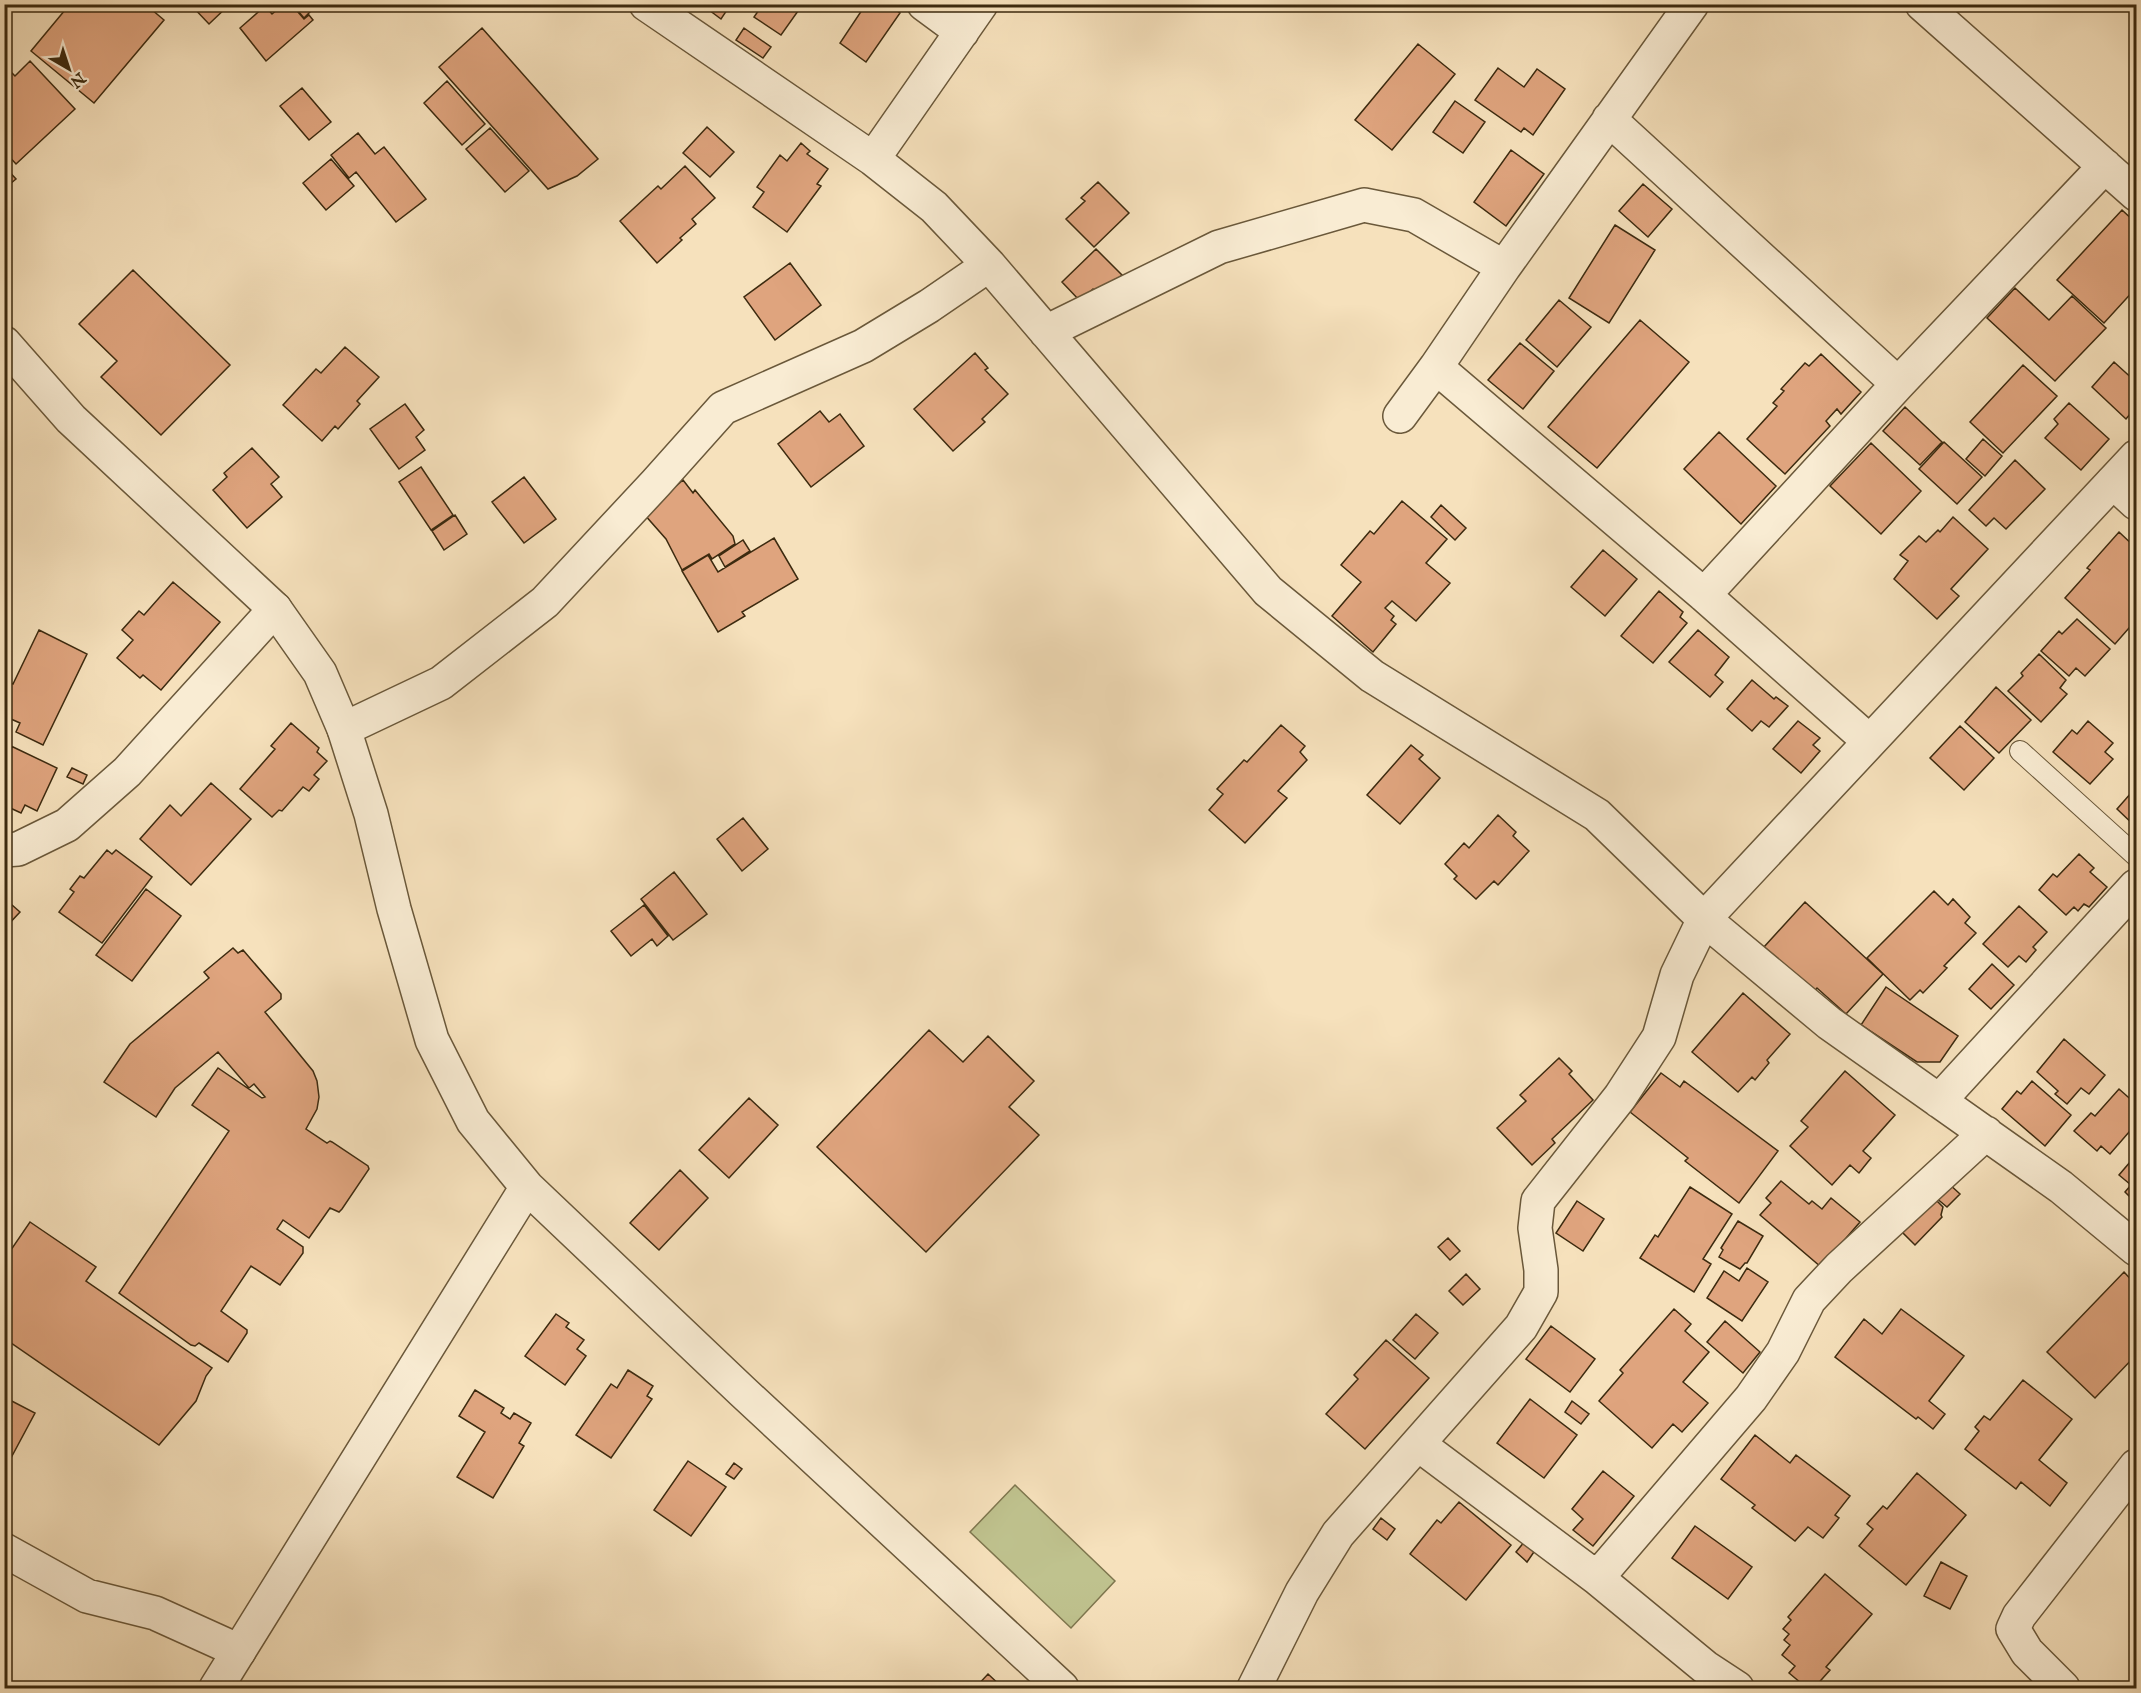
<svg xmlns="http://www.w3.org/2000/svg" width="2141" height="1693" font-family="'IM FELL English',serif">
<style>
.green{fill:#bfc28e;stroke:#7e764e;stroke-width:1.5}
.building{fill:#dfa47e;stroke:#3c2a0f;stroke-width:1.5}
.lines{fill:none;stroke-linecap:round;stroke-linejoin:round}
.service-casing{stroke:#6a583a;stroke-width:22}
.minor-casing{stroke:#6a583a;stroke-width:36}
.tertiary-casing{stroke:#6a583a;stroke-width:36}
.service{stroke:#f9ecd3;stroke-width:20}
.minor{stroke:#f9ecd3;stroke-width:33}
.tertiary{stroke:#f9ecd3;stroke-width:33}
</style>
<rect width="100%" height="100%" fill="#f6e1bc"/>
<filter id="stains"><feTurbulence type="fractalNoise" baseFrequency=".00333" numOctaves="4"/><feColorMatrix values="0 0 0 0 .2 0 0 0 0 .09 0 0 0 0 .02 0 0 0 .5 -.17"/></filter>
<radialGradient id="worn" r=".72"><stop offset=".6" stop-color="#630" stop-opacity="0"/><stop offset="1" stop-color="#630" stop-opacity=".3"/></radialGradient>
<path class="green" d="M 1015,1485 L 1115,1581 L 1071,1628 L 970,1532 Z"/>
<path class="building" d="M 70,4 L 81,4 L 84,7 L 86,4 L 145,4 L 164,20 L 94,103 L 31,51 Z
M 190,4 L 230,4 L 209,24 Z
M 284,4 L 291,4 L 304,19 L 309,15 L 313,20 L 266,61 L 240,28 L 265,6 L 272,14 Z
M 292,4 L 318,4 L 304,18 Z
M 701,4 L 731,4 L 721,19 Z
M 763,4 L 803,4 L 781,35 L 754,17 Z
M 866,4 L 887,4 L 900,13 L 866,62 L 840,43 Z
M 482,28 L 598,159 L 577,176 L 548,189 L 439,67 Z
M 744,28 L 771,47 L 763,58 L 736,40 Z
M 1418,44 L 1455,74 L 1392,150 L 1355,120 Z
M 30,61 L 75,109 L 16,164 L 4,151 L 4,78 L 11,72 L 15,76 Z
M 1498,68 L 1524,87 L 1537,69 L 1565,89 L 1533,135 L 1524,128 L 1521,132 L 1475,100 Z
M 447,81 L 485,124 L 462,145 L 424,103 Z
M 302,88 L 331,122 L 309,140 L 280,106 Z
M 1455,101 L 1485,122 L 1463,153 L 1433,132 Z
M 707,127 L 734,152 L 710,177 L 683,153 Z
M 490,128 L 529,171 L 505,192 L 466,149 Z
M 358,133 L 375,154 L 384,147 L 426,199 L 396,222 L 356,172 L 349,178 L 331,155 Z
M 801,143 L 810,151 L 807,154 L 828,169 L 817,184 L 821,186 L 787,232 L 753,207 L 764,192 L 757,187 L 780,155 L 787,161 Z
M 1511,150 L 1544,174 L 1506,226 L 1474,202 Z
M 331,159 L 354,186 L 326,210 L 303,183 Z
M 4,166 L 16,179 L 4,189 Z
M 685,166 L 715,198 L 692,219 L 696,224 L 680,238 L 682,240 L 657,263 L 620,221 L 658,186 L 661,189 Z
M 1098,182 L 1129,213 L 1094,247 L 1066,219 L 1085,201 L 1081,198 Z
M 1643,184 L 1672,209 L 1648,237 L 1619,211 Z
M 2122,210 L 2136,223 L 2136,288 L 2104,323 L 2057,280 Z
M 1615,225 L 1655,250 L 1609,323 L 1569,298 Z
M 1096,249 L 1122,275 L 1100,297 L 1093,289 L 1080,301 L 1062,282 Z
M 790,263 L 821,305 L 775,340 L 744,297 Z
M 133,270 L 230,365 L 161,435 L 101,377 L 117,361 L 79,324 Z
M 2015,288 L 2049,320 L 2072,296 L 2106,328 L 2055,381 L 1987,318 Z
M 1559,300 L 1591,327 L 1557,367 L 1526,340 Z
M 1640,320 L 1689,362 L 1597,468 L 1548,427 Z
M 1520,343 L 1554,371 L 1523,409 L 1488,380 Z
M 345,347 L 379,377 L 357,401 L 360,404 L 338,429 L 335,426 L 322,441 L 283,405 L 316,369 L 321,373 Z
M 975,353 L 988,368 L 985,370 L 1008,394 L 982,419 L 985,422 L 953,451 L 914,409 Z
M 1821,354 L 1861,392 L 1841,414 L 1837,409 L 1826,421 L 1830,426 L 1785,474 L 1747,439 L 1777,406 L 1773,403 L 1784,391 L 1781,389 L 1805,363 L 1809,366 Z
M 2114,362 L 2136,382 L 2136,407 L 2126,419 L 2092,387 Z
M 2023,365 L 2057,396 L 2003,453 L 1970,422 Z
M 2069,403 L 2109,439 L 2081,470 L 2045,438 L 2058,424 L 2054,419 Z
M 405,404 L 424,430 L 416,437 L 425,450 L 399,469 L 370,429 Z
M 1905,407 L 1942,442 L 1920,465 L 1883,431 Z
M 820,411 L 829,422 L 840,414 L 864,446 L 811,487 L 778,444 Z
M 1719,432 L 1776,486 L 1741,524 L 1684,469 Z
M 1983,439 L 2002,456 L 1985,476 L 1966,459 Z
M 1944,442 L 1982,477 L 1957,504 L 1919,469 Z
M 1871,443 L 1921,491 L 1881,534 L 1830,486 Z
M 252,448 L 279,477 L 271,484 L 282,497 L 247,528 L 213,490 L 227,477 L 224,473 Z
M 2015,460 L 2045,489 L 2006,529 L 1994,518 L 1986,526 L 1969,510 Z
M 421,467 L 453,515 L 431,530 L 399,482 Z
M 524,477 L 556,519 L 524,543 L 492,502 Z
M 683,480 L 693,493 L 695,490 L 733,536 L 735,544 L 712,559 L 709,554 L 682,570 L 666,539 L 644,514 Z
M 1402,501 L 1447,539 L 1426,563 L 1450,583 L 1416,621 L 1392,601 L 1385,608 L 1394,616 L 1391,620 L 1396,624 L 1373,652 L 1332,616 L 1361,582 L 1341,565 L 1370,531 L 1374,534 Z
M 1441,505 L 1466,528 L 1455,540 L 1431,517 Z
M 455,515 L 467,534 L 444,550 L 432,531 Z
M 1953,517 L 1988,549 L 1951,589 L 1959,596 L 1937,619 L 1894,579 L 1908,561 L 1900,555 L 1919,536 L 1926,542 L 1938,530 L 1940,532 Z
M 2119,532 L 2136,548 L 2132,552 L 2136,556 L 2136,620 L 2115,644 L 2065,598 L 2090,570 L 2087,568 Z
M 774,538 L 798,579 L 742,612 L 745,616 L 718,632 L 682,571 L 708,555 L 718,572 Z
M 743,540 L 750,551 L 725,567 L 719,556 Z
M 1603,550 L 1637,579 L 1605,616 L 1571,587 Z
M 173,582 L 220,622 L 161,690 L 143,675 L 140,678 L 117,658 L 133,640 L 122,630 L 139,611 L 144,615 Z
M 1659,591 L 1683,612 L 1680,617 L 1687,623 L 1653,663 L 1621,636 Z
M 2077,619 L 2110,649 L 2085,676 L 2076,668 L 2069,676 L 2041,651 L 2059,631 L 2062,634 Z
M 39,630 L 87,654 L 43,745 L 16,732 L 20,723 L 4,716 L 4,680 L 13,684 Z
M 1698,630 L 1729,657 L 1715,675 L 1723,682 L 1710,697 L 1669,662 Z
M 2039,654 L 2066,680 L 2060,688 L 2067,694 L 2041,722 L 2008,691 L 2023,676 L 2021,673 Z
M 1752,680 L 1774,699 L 1776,697 L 1788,706 L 1769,727 L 1761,721 L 1752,731 L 1727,709 Z
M 1996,687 L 2031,720 L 1999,753 L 1965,722 Z
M 1798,721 L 1820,738 L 1813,745 L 1820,751 L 1801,773 L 1773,749 Z
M 2088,721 L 2113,743 L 2105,752 L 2113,759 L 2090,784 L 2053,752 L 2072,730 L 2077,734 Z
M 291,723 L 319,748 L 317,752 L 327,761 L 314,775 L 319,779 L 309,791 L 303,787 L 282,811 L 279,810 L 272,817 L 240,789 L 275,749 L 271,746 Z
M 1281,725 L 1305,746 L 1300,752 L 1307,760 L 1278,791 L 1287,798 L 1245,843 L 1209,810 L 1223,794 L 1217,789 L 1244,760 L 1247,762 Z
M 1960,726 L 1994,758 L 1964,790 L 1930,758 Z
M 1411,745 L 1423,755 L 1419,759 L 1440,778 L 1400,824 L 1367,795 Z
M 11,746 L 57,768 L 37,811 L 25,805 L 21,813 L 6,806 L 9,798 L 4,795 L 4,760 Z
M 72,768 L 87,775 L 83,784 L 67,777 Z
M 211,783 L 251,819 L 191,885 L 140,839 L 170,805 L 181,816 Z
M 2131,793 L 2135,797 L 2136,795 L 2136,827 L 2117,809 Z
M 1498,815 L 1516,832 L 1513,836 L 1529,851 L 1498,885 L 1494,881 L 1476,899 L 1454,879 L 1457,876 L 1445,864 L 1464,843 L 1469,848 Z
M 743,818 L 768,849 L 742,871 L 717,839 Z
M 107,850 L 112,854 L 116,850 L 152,877 L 102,943 L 59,912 L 74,892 L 70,889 L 80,876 L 84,878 Z
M 2079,854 L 2094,868 L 2090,872 L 2107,887 L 2089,907 L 2084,904 L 2078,911 L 2074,907 L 2066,915 L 2039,890 L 2053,874 L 2057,877 Z
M 674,872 L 707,914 L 673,940 L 641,899 Z
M 146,889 L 181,916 L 132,981 L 96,955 Z
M 1934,891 L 1948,905 L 1953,899 L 1970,917 L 1965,923 L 1976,933 L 1944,966 L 1947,968 L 1923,993 L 1920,990 L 1910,1000 L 1867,958 Z
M 4,898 L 20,912 L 4,929 Z
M 1805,902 L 1883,974 L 1846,1014 L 1817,988 L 1814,992 L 1764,947 Z
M 644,905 L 668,936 L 657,946 L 652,939 L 631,956 L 611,931 Z
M 2019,906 L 2047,932 L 2033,947 L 2036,950 L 2026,962 L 2019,956 L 2008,967 L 1983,944 Z
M 233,948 L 238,953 L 243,950 L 281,994 L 281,999 L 265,1012 L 313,1071 L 317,1081 L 319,1097 L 317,1109 L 306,1129 L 327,1143 L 330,1141 L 332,1142 L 368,1166 L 369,1169 L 342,1209 L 339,1212 L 330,1208 L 309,1238 L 283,1220 L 277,1229 L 303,1247 L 303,1253 L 280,1285 L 251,1266 L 221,1311 L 247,1330 L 247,1333 L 228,1362 L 199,1343 L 195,1346 L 191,1345 L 119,1293 L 229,1131 L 192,1105 L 218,1068 L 262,1098 L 265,1097 L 254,1084 L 249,1088 L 218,1052 L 175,1088 L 156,1117 L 104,1082 L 130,1044 L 209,978 L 204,972 Z
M 1992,964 L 2014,985 L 1991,1009 L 1969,989 Z
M 1886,987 L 1958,1036 L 1940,1062 L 1917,1062 L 1861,1025 Z
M 1743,993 L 1790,1034 L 1767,1060 L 1769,1063 L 1755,1080 L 1752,1077 L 1738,1092 L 1692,1052 Z
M 929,1030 L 963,1062 L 988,1036 L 1034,1081 L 1009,1107 L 1039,1135 L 926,1252 L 817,1147 Z
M 2064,1039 L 2105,1075 L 2089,1094 L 2081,1088 L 2067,1104 L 2055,1094 L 2058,1091 L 2037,1072 Z
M 1559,1058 L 1572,1071 L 1569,1074 L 1593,1100 L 1552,1139 L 1555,1143 L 1532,1165 L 1497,1128 L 1526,1101 L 1520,1095 Z
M 1845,1071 L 1895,1115 L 1863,1151 L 1871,1158 L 1859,1173 L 1850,1165 L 1832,1185 L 1790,1146 L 1808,1127 L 1801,1121 Z
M 1661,1073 L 1680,1087 L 1684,1081 L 1778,1151 L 1739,1203 L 1685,1161 L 1688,1158 L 1630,1112 Z
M 2032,1081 L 2071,1115 L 2045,1146 L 2002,1109 L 2017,1091 L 2021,1094 Z
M 2119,1089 L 2136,1104 L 2136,1124 L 2110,1154 L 2101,1146 L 2097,1151 L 2074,1131 L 2091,1113 L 2095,1116 Z
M 749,1098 L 778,1125 L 729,1178 L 699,1150 Z
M 2136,1155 L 2136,1203 L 2125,1192 L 2131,1185 L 2119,1175 Z
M 680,1170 L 708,1198 L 659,1250 L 630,1223 Z
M 1781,1181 L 1809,1204 L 1812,1201 L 1822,1209 L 1831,1198 L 1860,1222 L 1821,1267 L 1760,1215 L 1771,1203 L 1766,1198 Z
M 1948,1183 L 1960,1194 L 1947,1207 L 1935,1197 Z
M 1690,1187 L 1732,1214 L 1703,1259 L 1711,1264 L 1694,1292 L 1640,1258 L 1655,1235 L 1658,1237 Z
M 1936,1200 L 1943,1207 L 1941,1215 L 1942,1217 L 1915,1245 L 1896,1226 Z
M 1577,1201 L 1604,1219 L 1583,1251 L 1556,1233 Z
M 1738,1221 L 1763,1236 L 1747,1263 L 1745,1263 L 1740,1269 L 1719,1257 L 1723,1250 L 1721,1248 Z
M 30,1222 L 96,1267 L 86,1281 L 212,1368 L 206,1376 L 196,1401 L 159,1445 L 4,1338 L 4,1277 L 11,1266 L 4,1260 Z
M 1448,1238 L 1460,1251 L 1450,1260 L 1438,1247 Z
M 1747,1268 L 1768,1282 L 1742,1321 L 1707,1298 L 1724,1271 L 1739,1281 Z
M 2124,1272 L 2136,1285 L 2136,1355 L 2095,1398 L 2047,1352 Z
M 1466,1274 L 1480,1289 L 1463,1305 L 1449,1291 Z
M 1674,1309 L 1691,1324 L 1685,1331 L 1709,1352 L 1683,1382 L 1708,1403 L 1682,1432 L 1673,1424 L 1652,1448 L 1599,1401 L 1623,1373 L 1620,1370 Z
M 1901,1309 L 1964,1356 L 1929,1401 L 1945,1414 L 1933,1429 L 1918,1417 L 1916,1419 L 1835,1357 L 1864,1319 L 1882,1334 Z
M 556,1314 L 569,1323 L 566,1327 L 584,1340 L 577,1349 L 586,1356 L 565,1385 L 525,1356 Z
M 1416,1314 L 1438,1333 L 1415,1359 L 1393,1340 Z
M 1725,1321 L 1760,1352 L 1743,1373 L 1707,1342 Z
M 1551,1326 L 1595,1359 L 1570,1392 L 1526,1359 Z
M 1386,1340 L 1429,1378 L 1365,1449 L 1326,1414 L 1358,1379 L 1354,1375 Z
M 628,1370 L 653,1386 L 647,1396 L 652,1399 L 611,1458 L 576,1435 L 611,1384 L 617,1388 Z
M 2023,1380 L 2072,1419 L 2039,1460 L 2067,1483 L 2050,1506 L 2021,1482 L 2016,1489 L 1965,1449 L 1979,1431 L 1975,1427 L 1984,1416 L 1990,1420 Z
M 475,1390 L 504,1408 L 501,1413 L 510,1419 L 514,1413 L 531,1423 L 519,1443 L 524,1446 L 493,1498 L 457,1477 L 485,1432 L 459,1416 Z
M 4,1397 L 35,1413 L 4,1471 Z
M 1530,1399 L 1577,1435 L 1544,1478 L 1497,1443 Z
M 1572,1401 L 1589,1414 L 1581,1424 L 1565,1412 Z
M 1755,1435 L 1790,1463 L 1796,1455 L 1850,1496 L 1835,1515 L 1839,1518 L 1823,1538 L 1808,1527 L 1795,1541 L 1752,1508 L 1755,1505 L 1721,1479 Z
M 688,1461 L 726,1487 L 691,1536 L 654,1510 Z
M 734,1463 L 742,1469 L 734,1479 L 726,1474 Z
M 1603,1471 L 1634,1496 L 1593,1546 L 1573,1530 L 1583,1519 L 1572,1509 Z
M 1917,1473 L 1966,1515 L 1906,1585 L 1859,1546 L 1873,1529 L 1867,1524 L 1883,1506 L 1887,1509 Z
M 1459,1502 L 1511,1545 L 1466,1600 L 1410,1554 L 1437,1520 L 1441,1523 Z
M 1381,1518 L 1395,1529 L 1387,1540 L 1373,1529 Z
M 1695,1526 L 1752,1567 L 1728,1599 L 1672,1558 Z
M 1525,1541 L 1536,1549 L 1527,1562 L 1516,1552 Z
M 1941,1562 L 1967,1576 L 1950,1609 L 1924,1596 Z
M 1825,1574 L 1872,1614 L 1826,1667 L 1830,1670 L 1814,1688 L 1807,1688 L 1789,1673 L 1795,1666 L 1782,1655 L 1790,1645 L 1784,1640 L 1789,1634 L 1783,1629 L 1791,1620 L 1788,1617 Z
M 988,1674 L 1003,1688 L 975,1688 Z"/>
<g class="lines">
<defs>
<path id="service" d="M 2020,751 L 2136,856"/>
<path id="minor" d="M 646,4 L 873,159 L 934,207 L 989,265 L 1268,591 L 1372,676 L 1597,815 L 1704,919 L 1829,1023 L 2061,1187 L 2136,1249
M 924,4 L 962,32
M 1922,4 L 2136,194
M 1609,119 L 1898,384
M 873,159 L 981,4
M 1046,332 L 1219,247 L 1364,205 L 1414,215 L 1504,267
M 1436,367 L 1704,595 L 1869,741
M 1400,416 L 1436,367 L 1504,267 L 1692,4
M 2113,482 L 2136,503
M 1704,595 L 1898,384 L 2105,166
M 344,729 L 441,683 L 545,602 L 656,483 L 723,408 L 863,346 L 929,306 L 989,265
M 4,850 L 18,849 L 67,825 L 127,772 L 275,609
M 1939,1101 L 2136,886
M 1418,1444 L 1597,1578 L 1705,1667 L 1737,1688
M 4,1550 L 87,1596 L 155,1613 L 239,1651
M 1597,1578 L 1751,1398 L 1783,1352 L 1809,1300 L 1839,1268 L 1986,1133
M 1254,1688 L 1302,1592 L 1338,1534 L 1521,1327 L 1541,1292 L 1541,1270 L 1535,1228 L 1538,1201 L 1620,1097 L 1659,1037 L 1677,975 L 1704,919
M 2063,1688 L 2027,1652 L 2013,1629 L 2019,1616 L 2136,1466"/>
<path id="tertiary" d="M 4,343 L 71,419 L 275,609 L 320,673 L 344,729 L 371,814 L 394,909 L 432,1040 L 473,1121 L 527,1187 L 743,1392 L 1062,1688
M 1704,919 L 2136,457
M 216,1688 L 527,1187"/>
</defs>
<use href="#service" class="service-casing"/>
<use href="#minor" class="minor-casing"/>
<use href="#tertiary" class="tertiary-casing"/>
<use href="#service" class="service"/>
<use href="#minor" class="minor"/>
<use href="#tertiary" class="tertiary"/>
</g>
<rect width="2141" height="1693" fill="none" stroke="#f6e1bc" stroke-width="24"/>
<rect x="6" y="6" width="2129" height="1681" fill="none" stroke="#3c2a0f" stroke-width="3"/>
<rect x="12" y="12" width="2117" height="1669" fill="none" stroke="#3c2a0f" stroke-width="1.5"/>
<g transform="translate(69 69) rotate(141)" stroke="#f9ecd3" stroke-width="4.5" paint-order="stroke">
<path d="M0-4.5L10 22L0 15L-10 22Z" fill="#3c2a0f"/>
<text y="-9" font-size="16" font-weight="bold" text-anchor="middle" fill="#3c2a0f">N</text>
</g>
<rect width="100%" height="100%" filter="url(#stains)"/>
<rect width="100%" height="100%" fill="url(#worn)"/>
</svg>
